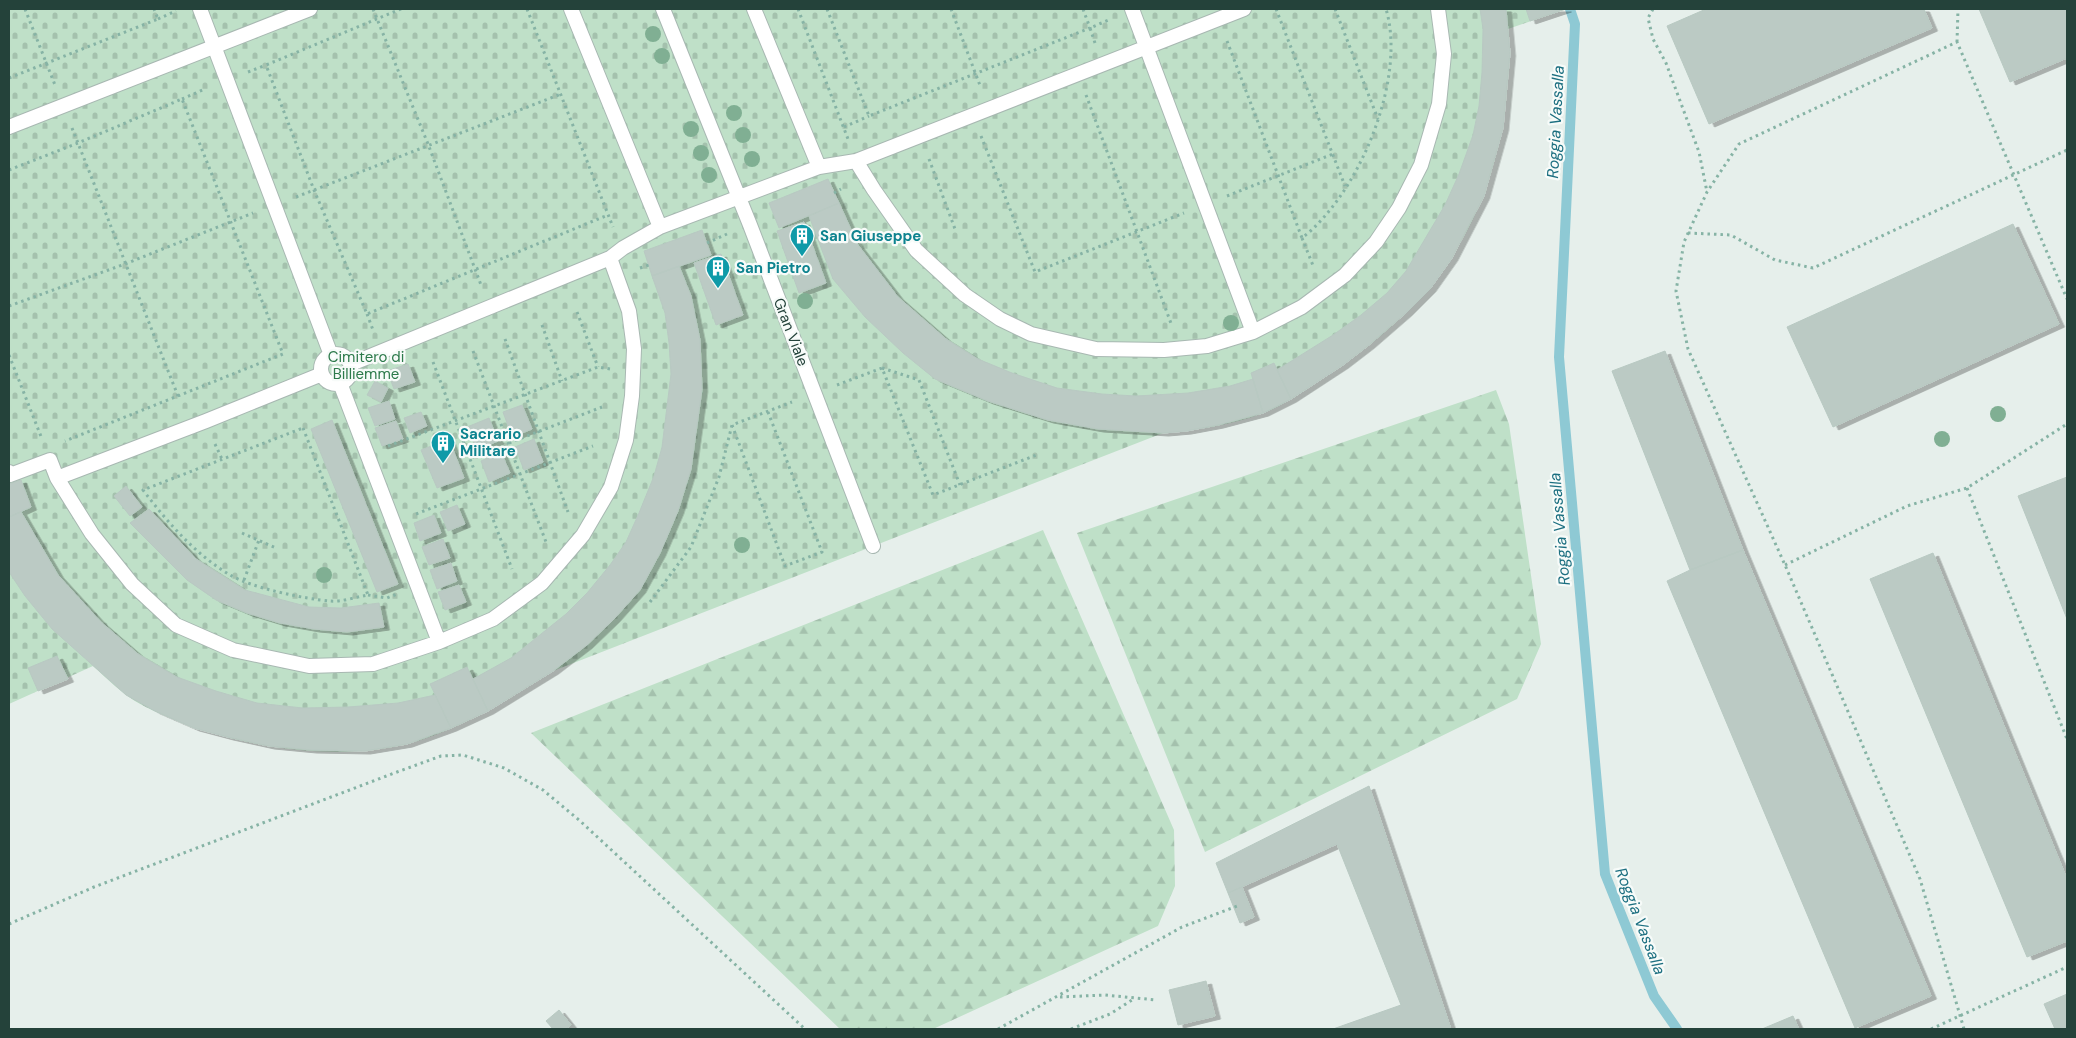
<svg xmlns="http://www.w3.org/2000/svg" width="2076" height="1038" font-family="'DM Sans',sans-serif">
<style>
.forest{fill:url(#forest-firs)}
.cemetery{fill:url(#cemetery-stones)}
.lines{fill:none;stroke-linecap:round;stroke-linejoin:round}
.stream{stroke:#8ec9d4;stroke-width:10}
.building{fill:#bbcac4;stroke:#b8c9c2;filter:url(#shadow)}
.lane-casing{stroke:#a8b8b2;stroke-width:16}
.path{stroke:#86b3a5;stroke-width:3;stroke-dasharray:2.5 4;stroke-linecap:butt}
.lane{stroke:#fff;stroke-width:14}
.tree{fill:#80af93}
.labels{text-anchor:middle;stroke-width:4.5;stroke-linejoin:round;paint-order:stroke}
.culture-label{font-size:15px;font-weight:bold;fill:#0d838f;stroke:#f7fbf9;text-anchor:start}
.street-label{font-size:15px;fill:#24423a;stroke:#f7fbf9}
.park-label{font-size:15px;fill:#2d7a4b;stroke:#f7fbf9}
.water-label{font-size:16px;font-style:italic;fill:#1c6f80;stroke:#f7fbf9}
</style>
<defs>
<pattern id="forest-firs" width="22" height="20" patternUnits="userSpaceOnUse" patternTransform="scale(1.25)"><rect width="22" height="20" fill="#bfe0c8"/><path d="M5 1l3.5 6h-7zM16 11l3.5 6h-7z" fill="#a4c1ad"/></pattern>
<pattern id="cemetery-stones" width="16" height="16" patternUnits="userSpaceOnUse" patternTransform="scale(1.25)"><rect width="16" height="16" fill="#bfe0c8"/><path d="M2 7V4a2 2 0 0 1 4 0v3zM10 15v-3a2 2 0 0 1 4 0v3z" fill="#a4c1ad"/></pattern>
<filter id="shadow"><feDropShadow dx="5.5" dy="3" stdDeviation="0" flood-color="#0004"/></filter>
</defs>
<rect width="100%" height="100%" fill="#e6efeb"/>
<path class="forest" d="M 1496,390 L 1509,424 L 1541,644 L 1517,699 L 1205,852 L 1077,533 Z
M 1043,530 L 1174,830 L 1175,886 L 1158,926 L 933,1029 L 840,1029 L 531,733 Z"/>
<path class="cemetery" d="M 9,9 L 1566,9 L 1508,29 C 1510,51 1508,71 1506,93 C 1495,221 1431,309 1324,377 C 1304,390 1285,405 1263,413 C 1232,425 1196,430 1163,433 L 553,671 C 507,700 460,730 407,744 C 331,762 239,747 168,717 C 154,711 137,704 125,694 C 114,686 104,676 93,666 L 9,704 Z"/>
<g class="lines">
<path class="stream" d="M 1570,9 L 1575,24 L 1559,357 L 1605,874 L 1654,996 L 1677,1029"/>
</g>
<path class="building" d="M 1480,9 L 1506,9 L 1510,53 L 1503,128 L 1484,196 L 1452,258 L 1430,289 L 1407,312 L 1369,345 L 1343,365 L 1291,399 L 1277,370 L 1333,335 L 1361,315 L 1387,293 L 1406,271 L 1445,205 L 1459,174 L 1473,135 L 1479,106 L 1482,72 L 1483,29 Z
M 1526,9 L 1566,9 L 1530,21 Z
M 1706,9 L 1924,9 L 1932,28 L 1709,124 L 1667,26 Z
M 1979,9 L 2067,9 L 2067,58 L 2010,82 Z
M 828,179 L 839,203 L 779,228 L 769,203 Z
M 839,203 L 858,245 L 898,297 L 946,339 L 978,359 L 1012,373 L 1057,388 L 1102,394 L 1136,396 L 1188,393 L 1230,386 L 1253,379 L 1263,413 L 1218,425 L 1186,431 L 1163,433 L 1098,429 L 1048,420 L 988,401 L 935,379 L 903,353 L 865,317 L 833,279 L 809,216 Z
M 804,222 L 826,283 L 799,293 L 777,231 Z
M 2013,224 L 2059,324 L 1833,427 L 1787,327 Z
M 702,230 L 711,255 L 652,276 L 644,251 Z
M 721,254 L 743,315 L 716,325 L 694,263 Z
M 679,266 L 691,296 L 700,340 L 702,389 L 691,469 L 678,511 L 660,553 L 640,590 L 614,619 L 587,645 L 553,671 L 488,711 L 473,679 L 511,658 L 566,614 L 587,593 L 610,565 L 626,542 L 639,513 L 654,476 L 662,447 L 671,374 L 669,343 L 665,313 L 652,276 Z
M 1665,351 L 1743,550 L 1690,570 L 1612,371 Z
M 1274,363 L 1291,399 L 1263,413 L 1251,373 Z
M 408,364 L 415,382 L 394,389 L 387,371 Z
M 375,381 L 388,388 L 381,402 L 367,395 Z
M 389,401 L 395,419 L 375,426 L 368,408 Z
M 522,405 L 532,429 L 512,437 L 503,412 Z
M 421,412 L 427,426 L 410,433 L 404,418 Z
M 489,418 L 498,441 L 477,450 L 467,427 Z
M 332,420 L 398,584 L 377,592 L 311,429 Z
M 396,421 L 403,439 L 382,446 L 375,428 Z
M 449,439 L 464,478 L 437,488 L 421,450 Z
M 534,439 L 543,462 L 524,470 L 515,447 Z
M 501,452 L 510,473 L 489,482 L 481,461 Z
M 2067,477 L 2067,619 L 2018,496 Z
M 21,480 L 31,507 L 9,517 L 9,484 Z
M 126,486 L 142,507 L 130,516 L 114,496 Z
M 457,505 L 465,524 L 448,531 L 440,512 Z
M 149,509 L 196,559 L 245,590 L 309,607 L 341,608 L 379,603 L 384,627 L 347,632 L 314,629 L 280,623 L 247,613 L 216,600 L 187,580 L 130,523 Z
M 21,512 L 58,575 L 101,622 L 138,654 L 177,677 L 216,691 L 257,703 L 303,708 L 348,707 L 398,703 L 435,695 L 451,728 L 407,744 L 365,751 L 311,750 L 269,746 L 228,737 L 194,728 L 155,711 L 126,695 L 52,629 L 25,596 L 9,572 L 9,517 Z
M 434,515 L 441,533 L 420,541 L 414,523 Z
M 443,539 L 450,558 L 429,565 L 422,547 Z
M 1743,550 L 1931,996 L 1855,1028 L 1667,581 L 1690,570 Z
M 1933,553 L 2067,879 L 2067,941 L 2027,957 L 1870,579 Z
M 451,563 L 457,581 L 437,589 L 430,570 Z
M 459,585 L 466,602 L 445,610 L 438,592 Z
M 57,656 L 68,679 L 38,691 L 28,668 Z
M 467,667 L 488,711 L 451,728 L 430,684 Z
M 1369,786 L 1451,1029 L 1333,1029 L 1401,1005 L 1337,844 L 1228,893 L 1216,863 Z
M 1242,887 L 1254,917 L 1240,923 L 1228,893 Z
M 1206,981 L 1215,1016 L 1178,1025 L 1169,990 Z
M 2067,994 L 2067,1029 L 2055,1029 L 2044,1004 Z
M 559,1010 L 571,1025 L 566,1029 L 553,1029 L 546,1021 Z
M 1793,1016 L 1799,1029 L 1762,1029 Z"/>
<g class="lines">
<defs>
<path id="lane" d="M 200,9 L 331,355
M 571,9 L 660,227
M 663,9 L 750,225 L 873,546
M 754,9 L 819,167
M 1132,9 L 1253,332
M 9,127 L 310,9
M 856,161 L 874,190 L 916,250 L 965,295 L 1000,319 L 1031,334 L 1096,349 L 1164,350 L 1207,346 L 1253,332 L 1302,307 L 1345,275 L 1376,242 L 1399,208 L 1421,165 L 1439,104 L 1444,54 L 1438,9
M 610,258 L 623,248 L 660,227 L 819,167 L 856,161 L 1244,9
M321 369a15 15 0 1 1 30 0a15 15 0 1 1-30 0Z
M 322,374 L 206,421 L 57,478 L 92,534 L 132,584 L 176,625 L 233,650 L 309,666 L 373,664 L 439,642 L 493,619 L 542,583 L 583,535 L 611,487 L 626,440 L 632,396 L 634,349 L 629,311 L 610,258 L 351,364
M 340,383 L 439,642
M 9,472 L 10,475 L 50,460 L 57,478"/>
</defs>
<use href="#lane" class="lane-casing"/>
<path class="path" d="M 25,9 L 55,85
M 373,9 L 428,144 L 481,285
M 401,9 L 266,65 L 314,190 L 367,314 L 608,215
M 527,9 L 613,227
M 798,9 L 848,139
M 827,9 L 869,116 L 1090,28 L 1083,9
M 951,9 L 981,88
M 1276,9 L 1345,186
M 1335,9 L 1378,119
M 1653,9 L 1648,18 L 1653,39 L 1666,63 L 1699,152 L 1707,192
M 158,19 L 176,11
M 1227,41 L 1302,238 C 1359,194 1407,79 1386,9
M 1957,42 L 1958,9
M 1095,43 L 1090,28 L 1111,19
M 248,72 L 266,65
M 9,78 L 158,19 L 154,9
M 1086,95 L 1172,326
M 182,99 L 205,89
M 844,127 L 869,116
M 72,128 L 178,396
M 981,136 L 1035,272 L 1184,213
M 929,159 L 955,229
M 9,170 L 78,143 L 182,99 L 283,354 L 65,441
M 834,193 L 841,189
M 1227,196 L 1333,154
M 296,197 L 561,94
M 1688,233 L 1731,235 L 1775,260 L 1813,268 L 2067,150
M 1302,238 L 1314,268
M 707,243 L 727,234
M 640,268 L 649,265
M 9,306 L 125,264 L 253,213
M 577,312 L 598,367
M 367,314 L 373,330
M 542,325 L 562,381
M 505,339 L 568,512
M 473,351 L 546,542
M 9,355 L 42,439
M 433,362 L 512,569
M 882,368 L 919,380 L 960,485
M 837,385 L 882,368 L 933,495 L 1039,454
M 732,425 L 785,566 L 822,552 L 768,412
M 303,428 L 368,595 C 356,597 342,602 330,601 C 305,599 252,588 230,575 C 195,554 168,523 143,490 Z
M 509,443 L 602,407
M 215,444 L 222,459
M 388,446 L 598,367 L 610,369
M 1967,488 L 2067,739
M 416,514 L 593,446
M 242,533 L 276,548
M 1785,565 L 1907,506 L 1967,488 L 2067,424
M 244,580 L 259,540
M 368,595 L 387,598 L 397,594
M 650,602 L 691,547 L 719,477 L 732,425 L 792,402
M 9,924 L 94,887 L 397,772 L 441,756 L 463,755 L 504,768 L 543,790 L 579,820 L 805,1029
M 1060,997 L 1105,995 L 1157,1000
M 998,1029 L 1182,927 L 1240,905
M 1071,1029 L 1110,1014 L 1132,1000
M 1931,1029 L 2067,967
M 1964,1029 L 1920,879 L 1785,565 L 1688,349 L 1676,291 L 1684,242 L 1707,192 L 1739,144 L 1957,42 L 2067,299"/>
<use href="#lane" class="lane"/>
</g>
<g class="tree">
<circle cx="653" cy="34" r="8"/>
<circle cx="662" cy="56" r="8"/>
<circle cx="734" cy="113" r="8"/>
<circle cx="691" cy="129" r="8"/>
<circle cx="743" cy="135" r="8"/>
<circle cx="701" cy="153" r="8"/>
<circle cx="752" cy="159" r="8"/>
<circle cx="709" cy="175" r="8"/>
<circle cx="805" cy="301" r="8"/>
<circle cx="1231" cy="323" r="8"/>
<circle cx="1998" cy="414" r="8"/>
<circle cx="1942" cy="439" r="8"/>
<circle cx="742" cy="545" r="8"/>
<circle cx="324" cy="575" r="8"/>
</g>
<defs>
<symbol id="building-pin" viewBox="-11 -11 22 30"><path d="M0 17L-7.5 6A9.5 9.5 0 1 1 7.5 6Z" fill="#0f9aa8" stroke="#f7fbf9"/><path d="M-4-6H4V6H1V3H-1V6H-4ZM-2.5-4.3h1.7v1.8h-1.7ZM.8-4.3h1.7v1.8H.8ZM-2.5-1h1.7V.8h-1.7ZM.8-1h1.7V.8H.8Z" fill="#fff"/></symbol>
</defs>
<g fill-rule="evenodd">
<use href="#building-pin" x="788" y="222" width="28" height="38"/>
<use href="#building-pin" x="704" y="254" width="28" height="38"/>
<use href="#building-pin" x="429" y="429" width="28" height="38"/>
</g>
<g class="labels">
<g class="culture-label">
<text x="820" y="241">San Giuseppe</text>
<text x="736" y="273">San Pietro</text>
<text x="460" y="439">Sacrario<tspan x="460" dy="17">Militare</tspan></text>
</g>
<g class="street-label">
<text transform="translate(791 332) rotate(69)" y="5">Gran Viale</text>
</g>
<g class="park-label">
<text x="366" y="362">Cimitero di<tspan x="366" dy="17">Billiemme</tspan></text>
</g>
<g class="water-label">
<text transform="translate(1555 122) rotate(-87)" y="6">Roggia Vassalla</text>
<text transform="translate(1559 529) rotate(-95)" y="6">Roggia Vassalla</text>
<text transform="translate(1641 921) rotate(69)" y="6">Roggia Vassalla</text>
</g>
</g>
<rect width="2076" height="1038" fill="none" stroke="#24423a" stroke-width="20"/>
</svg>
